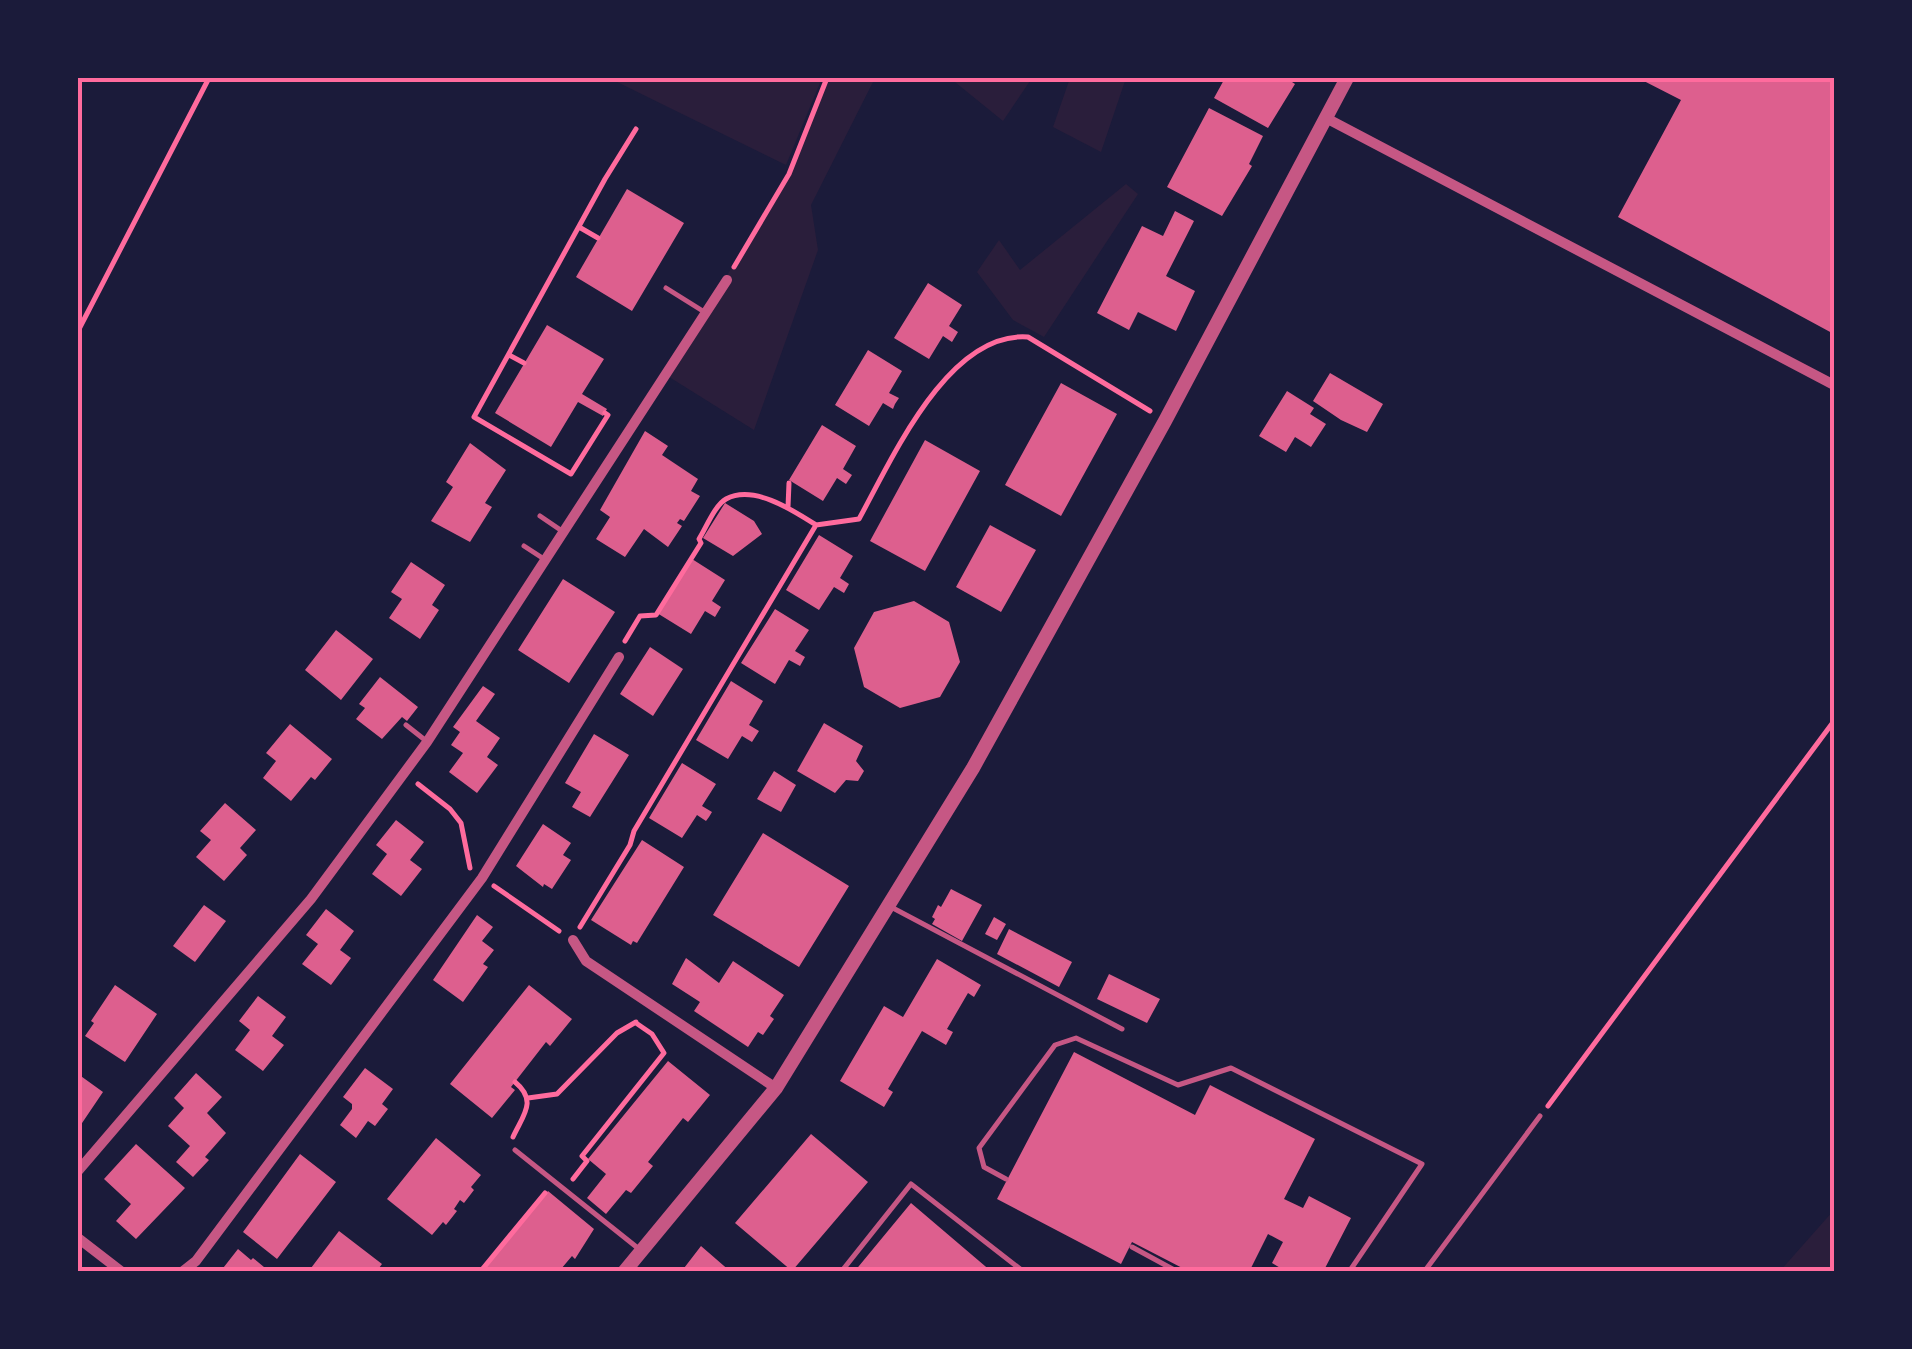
<svg xmlns="http://www.w3.org/2000/svg" width="1912" height="1349" font-family="'Titillium Web',sans-serif">
<style>
.green{fill:#2a1e3b}
.building{fill:#dd5f8e}
.lines{fill:none;stroke-linecap:round;stroke-linejoin:round}
.path{stroke:#ff6b9d;stroke-width:5}
.service{stroke:#c65784;stroke-width:5}
.minor{stroke:#c65784;stroke-width:10}
.tertiary{stroke:#c65784;stroke-width:14}
.neatline{fill:none;stroke:#ff6b9d;stroke-width:4}
</style>
<rect width="100%" height="100%" fill="#1b1b3a"/>
<path class="green" d="M 609,78 L 822,78 L 786,165 Z
M 827,78 L 875,78 L 811,205 L 818,250 L 754,430 L 666,375 L 789,174 Z
M 950,78 L 1032,78 L 1003,121 Z
M 1070,78 L 1126,78 L 1101,152 L 1053,127 Z
M 1126,184 L 1138,194 L 1044,337 L 1013,320 L 977,272 L 999,240 L 1020,270 Z
M 1834,1210 L 1834,1271 L 1780,1271 Z"/>
<path class="building" d="M 1225,78 L 1294,78 L 1292,82 L 1295,84 L 1268,128 L 1214,98 Z
M 1638,78 L 1834,78 L 1834,327 L 1832,333 L 1618,217 L 1681,100 Z
M 1209,108 L 1263,136 L 1249,164 L 1252,166 L 1222,216 L 1167,187 Z
M 627,189 L 684,223 L 632,311 L 576,277 Z
M 1175,211 L 1194,221 L 1166,276 L 1195,291 L 1176,331 L 1138,312 L 1129,330 L 1097,313 L 1142,226 L 1163,236 Z
M 928,283 L 962,305 L 949,326 L 958,332 L 952,342 L 943,336 L 929,359 L 894,338 Z
M 547,325 L 604,359 L 582,394 L 607,409 L 603,416 L 578,402 L 551,447 L 495,413 Z
M 868,350 L 902,371 L 889,393 L 899,398 L 895,404 L 893,409 L 883,403 L 869,426 L 835,405 Z
M 1330,373 L 1383,404 L 1367,432 L 1341,420 L 1313,401 Z
M 1061,383 L 1117,414 L 1061,516 L 1005,485 Z
M 1287,391 L 1314,408 L 1310,414 L 1326,424 L 1311,447 L 1295,437 L 1286,452 L 1259,436 Z
M 822,425 L 856,446 L 843,469 L 852,475 L 846,484 L 837,478 L 823,501 L 789,480 Z
M 645,431 L 668,446 L 662,455 L 698,479 L 691,491 L 700,496 L 684,521 L 680,519 L 677,523 L 682,526 L 668,547 L 644,529 L 625,557 L 596,539 L 610,517 L 600,510 Z
M 925,440 L 980,471 L 925,571 L 870,541 Z
M 470,443 L 506,470 L 485,503 L 492,507 L 470,542 L 431,521 L 453,487 L 446,482 Z
M 725,503 L 754,521 L 762,534 L 733,556 L 703,538 Z
M 990,525 L 1036,550 L 1001,612 L 956,587 Z
M 819,535 L 853,556 L 840,578 L 849,584 L 844,593 L 834,587 L 819,610 L 786,590 Z
M 692,559 L 725,580 L 712,601 L 721,607 L 715,617 L 705,611 L 691,634 L 657,613 Z
M 411,562 L 445,585 L 432,605 L 439,610 L 420,639 L 389,618 L 402,599 L 391,592 Z
M 563,579 L 615,612 L 569,683 L 518,650 Z
M 914,601 L 949,622 L 960,662 L 940,697 L 900,708 L 864,687 L 854,648 L 874,612 Z
M 775,609 L 809,630 L 795,651 L 805,657 L 800,666 L 789,660 L 775,684 L 741,663 Z
M 336,630 L 373,659 L 341,700 L 305,670 Z
M 650,647 L 683,669 L 653,716 L 620,694 Z
M 380,677 L 418,707 L 407,721 L 402,717 L 382,739 L 356,719 L 365,708 L 359,704 Z
M 731,681 L 763,701 L 749,725 L 759,731 L 752,742 L 742,736 L 728,759 L 696,740 Z
M 483,686 L 495,694 L 476,721 L 500,738 L 487,757 L 498,765 L 477,793 L 449,772 L 463,753 L 451,745 L 460,732 L 453,727 Z
M 824,723 L 863,746 L 856,761 L 864,771 L 858,781 L 846,780 L 835,793 L 797,771 Z
M 290,724 L 332,759 L 315,780 L 311,777 L 291,801 L 263,778 L 276,761 L 266,753 Z
M 594,734 L 629,755 L 590,817 L 572,807 L 581,792 L 565,783 Z
M 682,763 L 716,784 L 702,806 L 712,812 L 709,817 L 706,821 L 697,815 L 682,838 L 649,818 Z
M 774,771 L 796,785 L 781,812 L 757,799 Z
M 225,803 L 256,830 L 240,848 L 247,855 L 224,881 L 196,857 L 211,840 L 200,831 Z
M 396,820 L 424,842 L 410,860 L 422,869 L 401,896 L 372,874 L 387,854 L 376,845 Z
M 543,824 L 571,843 L 563,855 L 571,860 L 552,889 L 544,884 L 543,887 L 516,866 Z
M 763,833 L 849,886 L 799,967 L 713,915 Z
M 642,840 L 684,867 L 637,943 L 633,941 L 631,945 L 591,920 Z
M 951,889 L 982,905 L 962,941 L 932,924 L 935,919 L 932,917 L 938,905 L 941,907 Z
M 204,905 L 226,921 L 195,962 L 173,946 Z
M 326,909 L 354,931 L 340,950 L 351,958 L 331,985 L 302,964 L 318,944 L 306,935 Z
M 477,915 L 493,927 L 482,941 L 494,950 L 483,964 L 488,967 L 463,1002 L 433,980 Z
M 994,917 L 1006,924 L 997,940 L 985,934 Z
M 1009,929 L 1072,962 L 1059,987 L 997,954 Z
M 686,958 L 719,983 L 733,961 L 784,995 L 770,1016 L 774,1019 L 763,1035 L 758,1032 L 748,1047 L 694,1011 L 700,1002 L 672,984 Z
M 937,959 L 981,985 L 974,997 L 968,993 L 947,1029 L 953,1032 L 946,1045 L 922,1031 L 888,1089 L 893,1092 L 884,1107 L 840,1081 L 884,1006 L 903,1017 Z
M 1109,974 L 1160,999 L 1147,1023 L 1097,999 Z
M 115,985 L 157,1014 L 125,1062 L 85,1036 L 94,1023 L 91,1021 Z
M 529,985 L 572,1019 L 550,1046 L 546,1042 L 511,1087 L 515,1090 L 492,1118 L 450,1084 Z
M 258,996 L 286,1017 L 272,1036 L 284,1045 L 263,1071 L 235,1050 L 250,1030 L 239,1021 Z
M 1074,1052 L 1195,1115 L 1210,1085 L 1315,1139 L 1284,1199 L 1303,1208 L 1309,1196 L 1351,1218 L 1323,1272 L 1287,1272 L 1272,1263 L 1283,1242 L 1268,1234 L 1249,1272 L 1190,1272 L 1132,1242 L 1121,1264 L 997,1199 Z
M 668,1061 L 710,1095 L 688,1122 L 683,1118 L 648,1162 L 653,1166 L 631,1193 L 626,1190 L 606,1214 L 587,1198 L 606,1174 L 588,1159 Z
M 365,1068 L 393,1089 L 382,1104 L 388,1109 L 375,1126 L 368,1121 L 356,1138 L 340,1125 L 352,1109 L 352,1104 L 343,1097 Z
M 196,1073 L 222,1097 L 207,1113 L 226,1133 L 205,1157 L 209,1160 L 193,1177 L 176,1162 L 190,1146 L 168,1126 L 184,1108 L 174,1098 Z
M 78,1074 L 103,1092 L 78,1129 Z
M 811,1134 L 868,1182 L 792,1271 L 735,1223 Z
M 436,1138 L 481,1175 L 471,1187 L 474,1190 L 464,1203 L 460,1200 L 454,1209 L 457,1211 L 446,1225 L 443,1222 L 432,1235 L 387,1199 Z
M 136,1144 L 185,1188 L 136,1239 L 116,1221 L 131,1204 L 104,1179 Z
M 300,1154 L 336,1182 L 277,1259 L 243,1232 Z
M 548,1191 L 594,1229 L 575,1259 L 572,1256 L 561,1269 L 565,1272 L 482,1272 Z
M 911,1203 L 992,1272 L 854,1272 Z
M 339,1231 L 382,1264 L 376,1272 L 308,1272 Z
M 701,1246 L 731,1272 L 681,1272 Z
M 238,1249 L 251,1260 L 253,1258 L 270,1272 L 220,1272 Z"/>
<g class="lines">
<path class="path" d="M 579,227 L 598,238
M 734,267 L 789,174 L 827,78
M 78,331 L 209,78
M 509,355 L 524,363
M 605,413 L 608,415 L 571,474 L 474,417 L 605,179 L 636,129
M 788,507 L 789,483
M 625,641 L 640,616 L 656,615 L 701,543 L 699,539 C 706,528 715,505 726,499 C 754,484 794,511 816,525
M 418,784 L 450,809 L 461,823 L 470,868
M 494,886 L 559,931
M 580,927 L 630,845 L 634,831 L 816,525 L 859,519 C 892,459 948,331 1028,337 L 1150,411
M 528,1098 L 557,1094 L 617,1033 L 636,1022
M 1548,1106 L 1834,721
M 513,1137 C 523,1115 538,1101 515,1082
M 573,1179 L 587,1161 L 582,1156 L 664,1053 L 652,1034 L 636,1023
M 480,1272 L 545,1193"/>
<path class="service" d="M 666,288 L 706,313
M 540,516 L 562,531
M 524,546 L 544,559
M 406,725 L 425,740
M 891,907 L 1122,1029
M 515,1150 L 639,1249
M 1006,1179 L 984,1167 L 979,1148 L 1055,1045 L 1076,1038 L 1178,1085 L 1231,1068 L 1422,1164 L 1349,1272
M 1132,1247 L 1178,1272
M 841,1272 L 911,1184 L 1024,1272
M 1424,1272 L 1540,1116"/>
<path class="minor" d="M 1326,118 L 1834,385
M 573,940 L 586,961 L 776,1088
M 78,1171 L 311,899 L 427,742 L 727,280
M 78,1238 L 122,1272
M 182,1272 L 196,1261 L 482,878 L 619,657"/>
<path class="tertiary" d="M 624,1272 L 776,1088 L 973,768 L 1165,421 L 1347,78"/>
</g>
<rect width="1912" height="1349" fill="none" stroke="#1b1b3a" stroke-width="160"/>
<rect x="80" y="80" width="1752" height="1189" class="neatline"/>
</svg>
